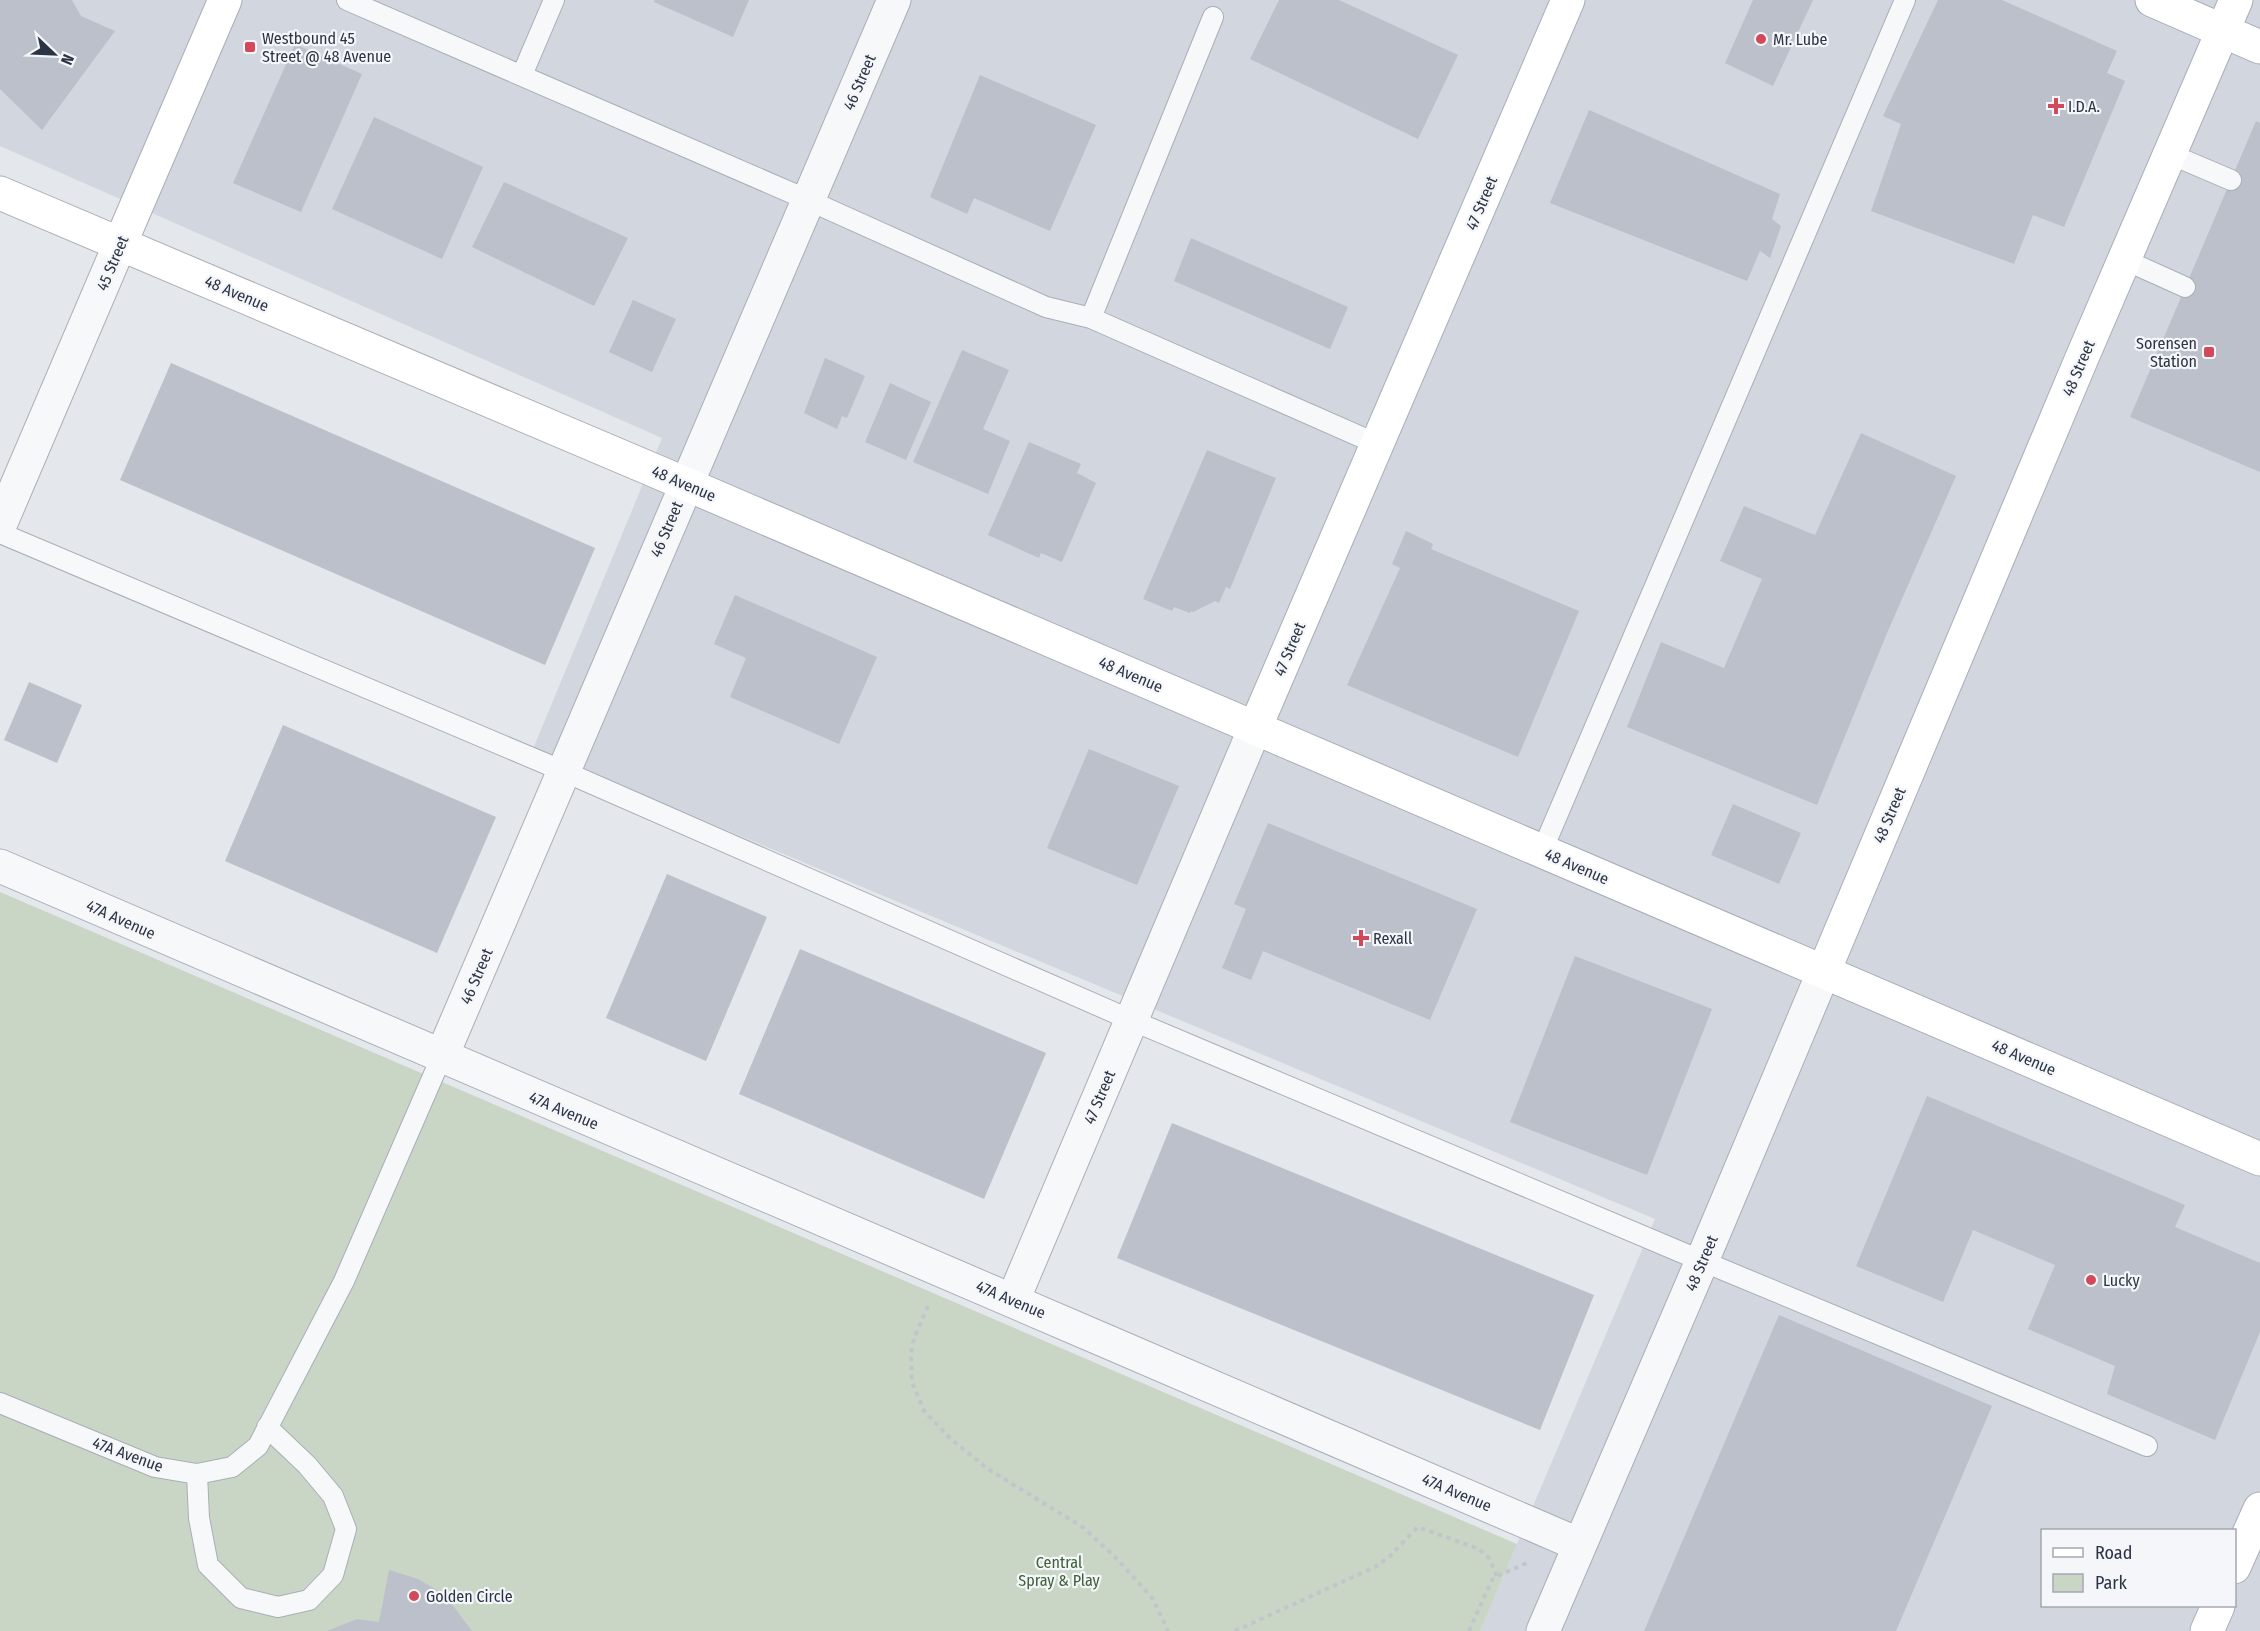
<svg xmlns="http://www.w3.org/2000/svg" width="2260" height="1631" font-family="'Fira Sans Condensed',sans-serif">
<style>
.built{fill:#d2d6de;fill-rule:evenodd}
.green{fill:#c9d6c5}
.building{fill:#bbc0ca}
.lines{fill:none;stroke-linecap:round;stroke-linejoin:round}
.lane-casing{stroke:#a9aeb7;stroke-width:22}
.street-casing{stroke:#a9aeb7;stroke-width:35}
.secondary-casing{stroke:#a9aeb7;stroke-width:35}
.primary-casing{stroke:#a3abb8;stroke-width:35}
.path{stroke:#c2c5cb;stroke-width:4;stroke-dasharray:4.5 4.5;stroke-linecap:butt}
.lane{stroke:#f7f8fa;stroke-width:20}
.street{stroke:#f7f8fa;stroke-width:33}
.secondary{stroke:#fff;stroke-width:33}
.primary{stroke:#fff;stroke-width:33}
.poi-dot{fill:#d1495b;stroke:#f4f6f9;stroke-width:2}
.labels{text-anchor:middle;stroke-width:4.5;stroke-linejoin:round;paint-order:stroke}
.poi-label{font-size:16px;fill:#2b3445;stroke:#f4f6f9;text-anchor:start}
.street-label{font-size:16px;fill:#2b3445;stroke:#f4f6f9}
.park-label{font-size:16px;fill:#3f6138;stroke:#f4f6f9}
</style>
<rect width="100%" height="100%" fill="#e4e7ec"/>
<path class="built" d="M 0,0 L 2260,0 L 2260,1631 L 1480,1631 L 1655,1219 L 533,749 L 662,438 L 0,146 ZM 2042,1530 L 2234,1530 L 2234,1606 L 2042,1606 Z"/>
<path class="green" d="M 0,892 L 1517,1544 L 1480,1631 L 0,1631 Z"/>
<path class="building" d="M 0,0 L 72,0 L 81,16 L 115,31 L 42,130 L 0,89 Z
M 655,0 L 749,0 L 733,37 L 654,2 Z
M 1279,0 L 1339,0 L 1458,55 L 1418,139 L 1250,59 Z
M 1753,0 L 1813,0 L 1773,86 L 1725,63 Z
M 1938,0 L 2002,0 L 2117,51 L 2107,73 L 2125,81 L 2064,227 L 2033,215 L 2014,264 L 1871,211 L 1901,124 L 1883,116 Z
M 295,44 L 362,74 L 301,212 L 233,183 Z
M 980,75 L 1096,125 L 1050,231 L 974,198 L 967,214 L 930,197 Z
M 1589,110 L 1780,194 L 1772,219 L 1781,226 L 1770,258 L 1760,251 L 1747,281 L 1550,203 Z
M 374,117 L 483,167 L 442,259 L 332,209 Z
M 2256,121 L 2260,123 L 2260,472 L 2130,417 Z
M 504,182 L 628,238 L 594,306 L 472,247 Z
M 1191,238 L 1348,307 L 1330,349 L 1174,281 Z
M 633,300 L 676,319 L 652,372 L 609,352 Z
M 962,350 L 1009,370 L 983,429 L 1010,441 L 988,494 L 913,462 Z
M 825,358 L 865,376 L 847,418 L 842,416 L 837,429 L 804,413 Z
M 171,363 L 595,548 L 545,665 L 120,480 Z
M 890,383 L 931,402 L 906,460 L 865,442 Z
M 1861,433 L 1956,476 L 1887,633 L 1817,805 L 1627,727 L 1661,642 L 1724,668 L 1762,579 L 1720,561 L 1744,506 L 1815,535 Z
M 1029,442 L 1081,464 L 1077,473 L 1096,483 L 1062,562 L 1041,553 L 1039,558 L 988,535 Z
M 1207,450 L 1276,478 L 1230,589 L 1226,587 L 1219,603 L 1215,601 L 1193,612 L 1191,611 L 1190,613 L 1174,607 L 1172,611 L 1143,599 Z
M 1406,531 L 1433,544 L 1431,549 L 1579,611 L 1518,757 L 1347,685 L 1400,568 L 1392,564 Z
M 735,595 L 877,657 L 839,744 L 730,697 L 746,658 L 714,644 Z
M 29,682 L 82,705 L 57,763 L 4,740 Z
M 283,725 L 496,817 L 437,953 L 225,861 Z
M 1089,749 L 1179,786 L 1137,885 L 1047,848 Z
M 1733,804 L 1801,833 L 1779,884 L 1711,855 Z
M 1268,823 L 1477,909 L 1430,1020 L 1263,951 L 1251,980 L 1222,968 L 1246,909 L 1234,904 Z
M 667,874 L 767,917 L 706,1061 L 606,1018 Z
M 800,949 L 1046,1053 L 984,1199 L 739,1094 Z
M 1575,956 L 1712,1009 L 1647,1175 L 1510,1122 Z
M 1927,1096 L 2185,1205 L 2175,1227 L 2260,1263 L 2260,1332 L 2215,1440 L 2107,1394 L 2115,1366 L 2028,1329 L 2055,1265 L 1973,1230 L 1943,1302 L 1856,1266 Z
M 1172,1123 L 1594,1295 L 1540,1430 L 1117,1258 Z
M 1779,1315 L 1992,1406 L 1896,1631 L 1644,1631 Z
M 389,1570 L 418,1579 L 437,1590 L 451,1603 L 472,1631 L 327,1631 L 357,1619 L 379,1622 Z"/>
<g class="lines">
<defs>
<path id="lane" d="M 347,0 L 808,200 L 1046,307 L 1091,318 L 1377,444
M 522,75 L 554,0
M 2170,154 L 2231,180
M 2125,260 L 2185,287
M 1091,318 L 1213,17
M 0,533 L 563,771 L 1131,1020 L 1702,1261 L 2147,1446
M 1542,851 L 1905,0
M 0,1403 L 155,1467 L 197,1474 L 232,1467 L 258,1446 L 344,1281 L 441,1058
M 197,1474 L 199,1518 L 208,1565 L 241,1598 L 278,1607 L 309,1600 L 333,1575 L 346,1529 L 333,1496 L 307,1465 L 267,1427"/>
<path id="street" d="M 0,525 L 120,244
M 0,866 C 525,1095 1054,1317 1580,1545
M 441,1058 L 894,0
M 1013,1300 L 1255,728
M 1543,1631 L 1702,1261 L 1824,971"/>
<path id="secondary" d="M 0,193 L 686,484 L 2260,1159
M 120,244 L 225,0
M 1255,728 L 1568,0
M 1824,971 L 2081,360 L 2236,0
M 2234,1567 L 2260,1509
M 2207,1631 L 2218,1606"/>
<path id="primary" d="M 2152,0 L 2260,47"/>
</defs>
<use href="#lane" class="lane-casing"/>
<use href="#street" class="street-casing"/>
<use href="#secondary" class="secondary-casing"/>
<use href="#primary" class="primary-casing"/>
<path class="path" d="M 928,1306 L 914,1338 L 911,1353 L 912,1382 L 924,1411 L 952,1440 L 988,1469 L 1084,1528 L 1118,1560 L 1153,1599 L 1168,1631
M 1235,1631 L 1375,1567 L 1389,1557 L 1418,1527 L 1479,1549 L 1489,1558 L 1497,1576
M 1469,1631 L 1492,1580 L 1497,1576 L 1527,1563"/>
<use href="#lane" class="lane"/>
<use href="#street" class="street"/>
<use href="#secondary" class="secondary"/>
<use href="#primary" class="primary"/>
</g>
<g class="poi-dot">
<circle cx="1761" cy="39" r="6"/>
<rect x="244" y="41" width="12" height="12" rx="3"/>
<path d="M2053 97h6v6h6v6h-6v6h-6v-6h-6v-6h6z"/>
<rect x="2203" y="346" width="12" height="12" rx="3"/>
<path d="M1358 929h6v6h6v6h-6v6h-6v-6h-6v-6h6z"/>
<circle cx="2091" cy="1280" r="6"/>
<circle cx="414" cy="1596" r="6"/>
</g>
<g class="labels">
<g class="poi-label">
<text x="262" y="44">Westbound 45<tspan x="262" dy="18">Street @ 48 Avenue</tspan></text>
<text x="1773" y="45">Mr. Lube</text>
<text x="2068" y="112">I.D.A.</text>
<text x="2197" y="349" text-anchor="end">Sorensen<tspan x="2197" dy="18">Station</tspan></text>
<text x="1373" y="944">Rexall</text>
<text x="2103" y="1286">Lucky</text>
<text x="426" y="1602">Golden Circle</text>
</g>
<g class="street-label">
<text transform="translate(859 82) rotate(-67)" y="6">46 Street</text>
<text transform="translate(1481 203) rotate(-67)" y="6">47 Street</text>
<text transform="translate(112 263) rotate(-67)" y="6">45 Street</text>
<text transform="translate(237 293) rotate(23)" y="6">48 Avenue</text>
<text transform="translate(2078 368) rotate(-67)" y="6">48 Street</text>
<text transform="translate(684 483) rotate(23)" y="6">48 Avenue</text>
<text transform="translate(666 529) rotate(-67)" y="6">46 Street</text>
<text transform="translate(1289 649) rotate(-67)" y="6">47 Street</text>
<text transform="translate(1131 674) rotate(23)" y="6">48 Avenue</text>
<text transform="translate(1889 815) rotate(-67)" y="6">48 Street</text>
<text transform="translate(1577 866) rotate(23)" y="6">48 Avenue</text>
<text transform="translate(121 919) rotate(24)" y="6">47A Avenue</text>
<text transform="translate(476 976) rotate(-67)" y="6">46 Street</text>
<text transform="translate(2024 1057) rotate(23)" y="6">48 Avenue</text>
<text transform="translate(1099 1097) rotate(-67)" y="6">47 Street</text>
<text transform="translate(564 1110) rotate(23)" y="6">47A Avenue</text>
<text transform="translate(1701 1263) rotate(-67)" y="6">48 Street</text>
<text transform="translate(1011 1299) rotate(23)" y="6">47A Avenue</text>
<text transform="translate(128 1454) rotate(20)" y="6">47A Avenue</text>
<text transform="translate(1457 1492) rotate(23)" y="6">47A Avenue</text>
</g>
<g class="park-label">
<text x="1059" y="1568">Central<tspan x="1059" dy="18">Spray &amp; Play</tspan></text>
</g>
</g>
<rect x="2041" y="1529" width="195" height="78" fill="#f4f6f9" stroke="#a4a8b1" stroke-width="1.5"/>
<rect x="2053" y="1548" width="30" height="9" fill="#ffffff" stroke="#a4a8b1" stroke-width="1.5"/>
<text x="2095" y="1559" font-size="18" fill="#2b3445">Road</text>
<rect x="2053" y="1574" width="30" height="18" fill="#c9d6c5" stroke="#a4a8b1" stroke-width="1.5"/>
<text x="2095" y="1589" font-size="18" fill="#2b3445">Park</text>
<g transform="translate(54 54) rotate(113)" stroke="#f4f6f9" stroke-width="4.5" paint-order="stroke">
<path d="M0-4.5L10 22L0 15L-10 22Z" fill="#2b3445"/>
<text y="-9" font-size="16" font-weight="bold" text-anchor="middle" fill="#2b3445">N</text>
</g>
</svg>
